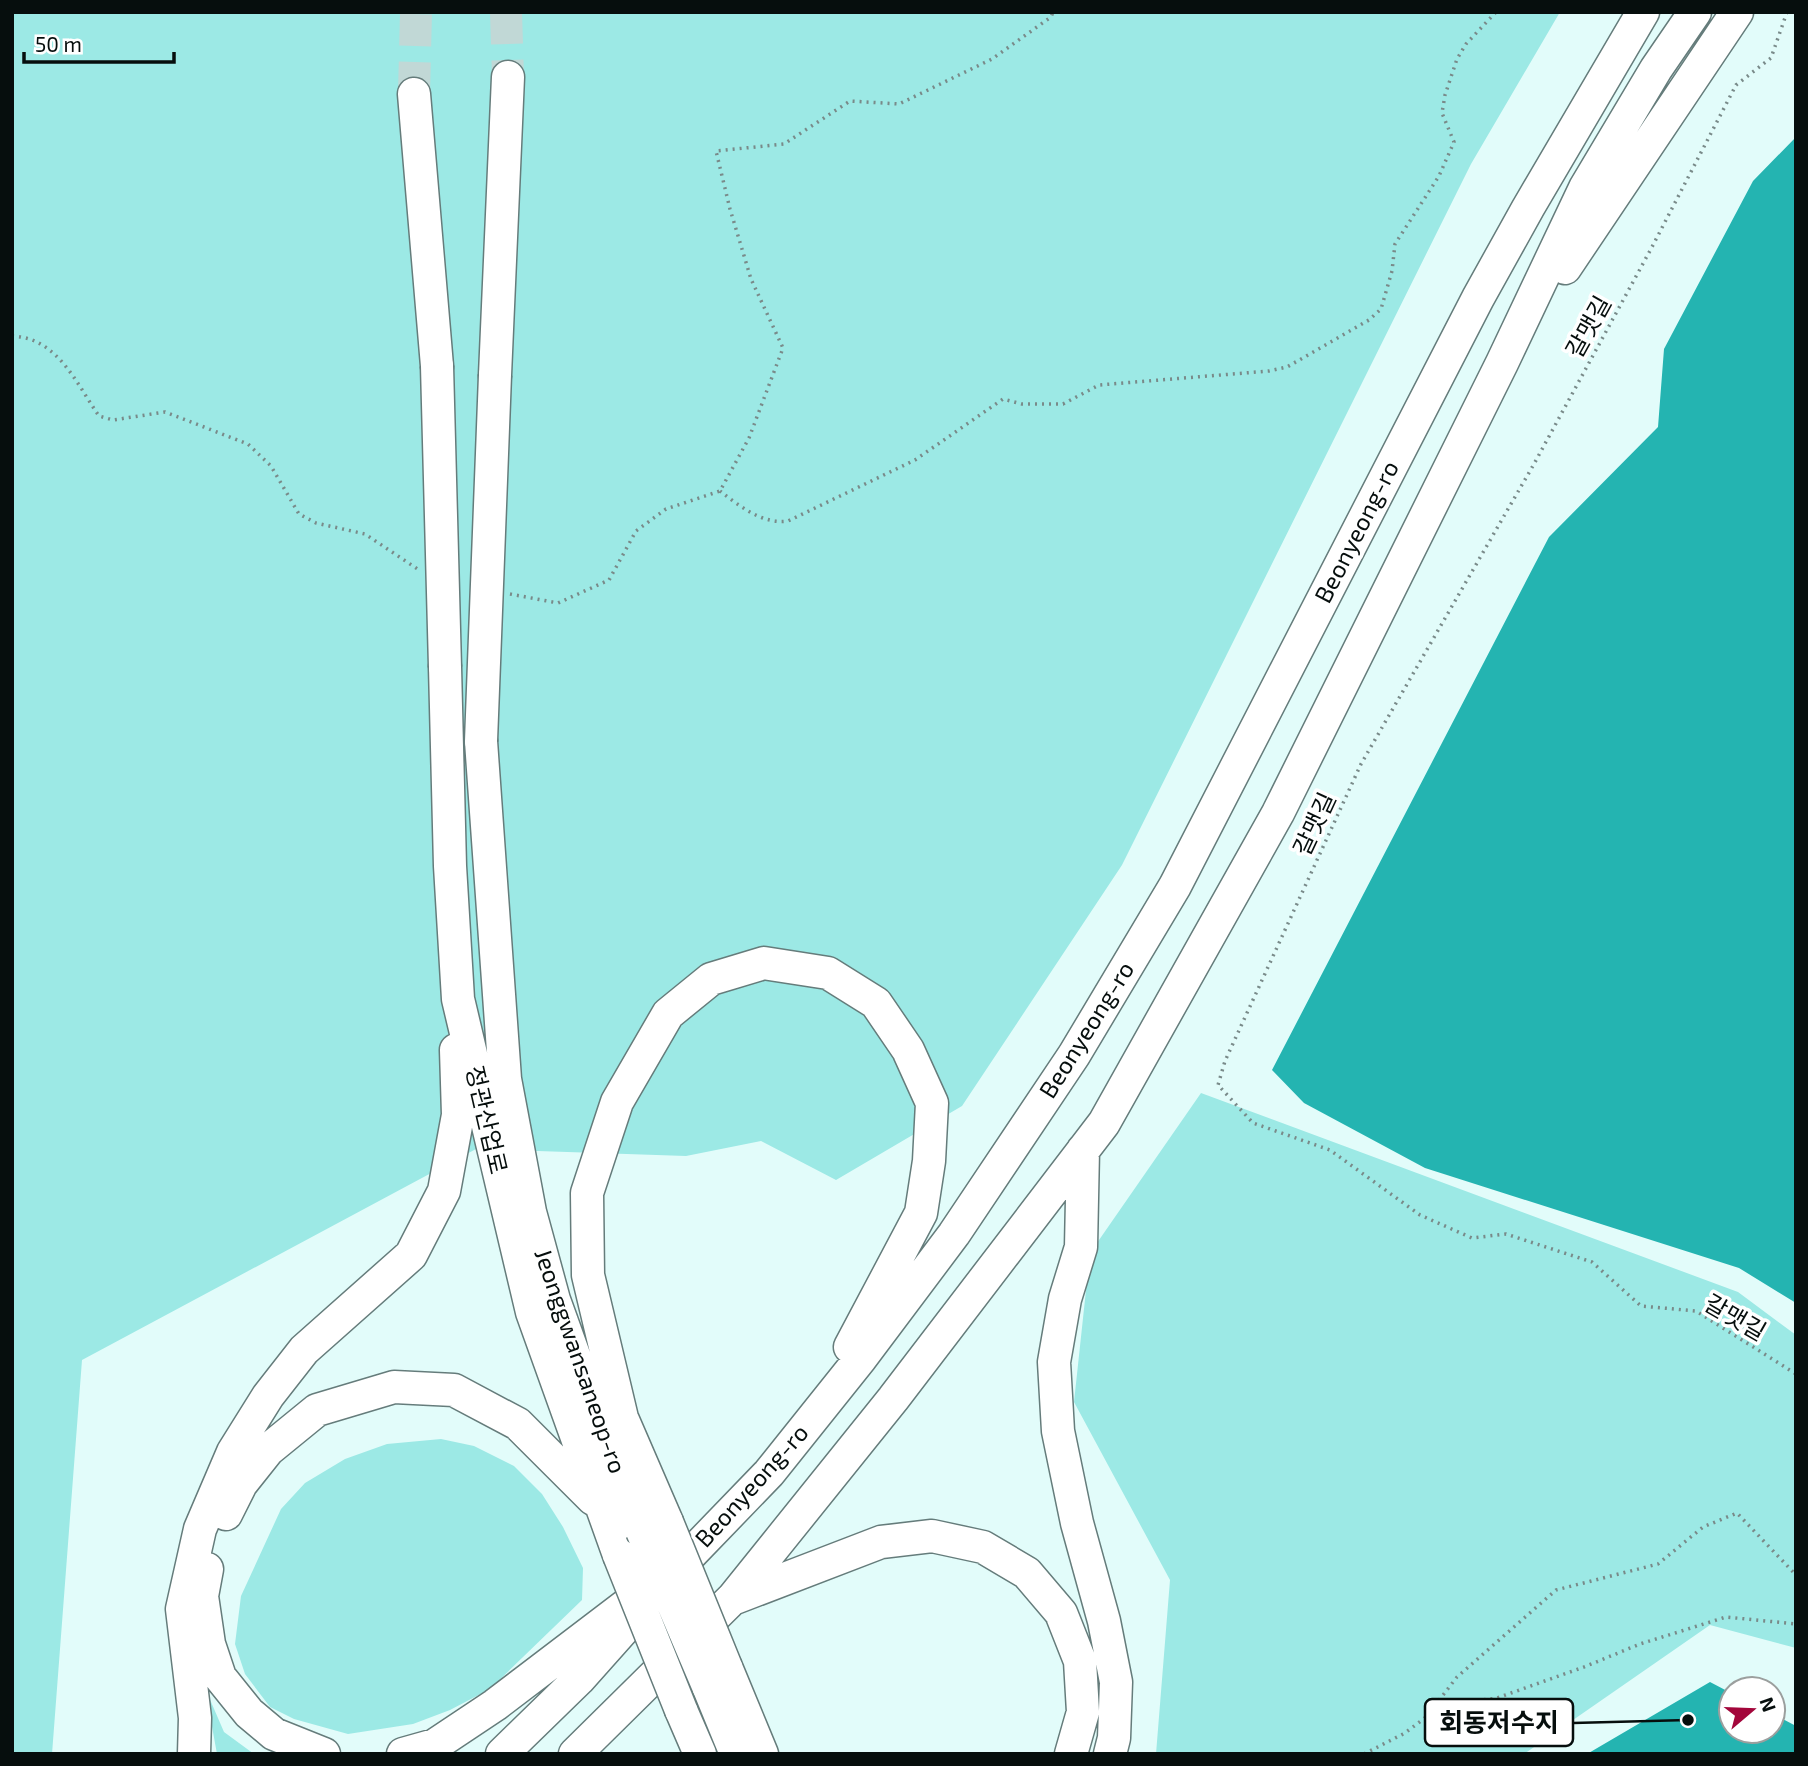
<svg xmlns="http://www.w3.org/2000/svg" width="1808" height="1766" font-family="'Exo 2','Noto Sans KR',sans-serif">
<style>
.green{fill:#9ce9e5}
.water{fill:#24b4b1}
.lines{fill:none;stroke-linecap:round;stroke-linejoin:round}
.highway-tunnel{stroke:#c1d8d6;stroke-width:32;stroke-dasharray:32 16;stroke-linecap:butt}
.highway-casing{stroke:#657c7b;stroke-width:35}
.path{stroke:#798a89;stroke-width:3.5;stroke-dasharray:2 5;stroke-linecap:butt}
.highway{stroke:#fff;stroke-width:32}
.highway-bridge-casing{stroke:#657c7b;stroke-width:35;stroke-linecap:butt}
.highway-bridge{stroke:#fff;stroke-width:32}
.labels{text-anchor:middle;stroke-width:7;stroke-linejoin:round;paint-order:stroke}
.street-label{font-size:24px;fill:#060e0d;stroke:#fff}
.leader{fill:none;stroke:#060e0d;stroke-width:2.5}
.callout-dot{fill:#060e0d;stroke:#fff;stroke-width:2.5}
.callout{fill:#fff;stroke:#060e0d;stroke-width:2.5}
.callout-label{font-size:26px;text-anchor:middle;font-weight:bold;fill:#060e0d}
</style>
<rect width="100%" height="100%" fill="#e2fcfa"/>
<path class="green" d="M 12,12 L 1560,12 L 1471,164 L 1122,865 L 962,1106 L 836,1180 L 761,1141 L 686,1156 L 476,1149 L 82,1360 L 52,1754 L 12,1754 Z
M 1201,1093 L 1738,1292 L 1796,1335 L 1796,1648 L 1710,1625 L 1524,1754 L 1156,1754 L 1170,1580 L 1074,1402 L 1090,1253 Z
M 441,1439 L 474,1446 L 514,1466 L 542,1494 L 563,1527 L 583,1568 L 582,1600 L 490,1689 L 450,1710 L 413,1724 L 348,1734 L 294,1719 L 270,1707 L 245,1674 L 235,1644 L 241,1596 L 281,1509 L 305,1483 L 345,1459 L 387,1444 Z
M 205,1688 L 224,1732 L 254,1754 L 217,1754 Z"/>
<path class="water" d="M 1796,137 L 1796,1303 L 1739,1268 L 1425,1168 L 1304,1103 L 1272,1070 L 1549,537 L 1658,427 L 1664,349 L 1753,181 Z
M 1710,1682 L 1731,1693 L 1731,1731 L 1773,1731 L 1773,1714 L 1796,1726 L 1796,1754 L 1587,1754 Z"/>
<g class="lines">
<path class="highway-tunnel" d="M 506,12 L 508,77
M 414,94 L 416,12"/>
<defs>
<path id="highway" d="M 414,94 L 437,366
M 1565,268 L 1737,12
M 495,375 L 508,77
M 445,667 L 450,866 L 458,999 L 532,1312 L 619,1555
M 481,741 L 505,1079 L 530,1212 L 554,1300 L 592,1405 L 642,1531
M 1083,1150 L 1081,1247 L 1065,1299 L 1054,1362 L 1058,1431 L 1077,1523 L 1104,1621 L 1116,1682 L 1114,1738 L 1110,1754
M 226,1514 L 241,1484 L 268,1450 L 317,1410 L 394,1387 L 454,1390 L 518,1424 L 593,1499
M 667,1522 L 622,1418 L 588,1275 L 587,1193 L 617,1102 L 668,1014 L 711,979 L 764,963 L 828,973 L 876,1003 L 908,1050 L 932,1103 L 929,1161 L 921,1213 L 850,1347
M 207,1569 L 202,1596 L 209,1644 L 220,1677 L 249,1713 L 274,1734 L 324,1754
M 735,1598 L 881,1542 L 932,1536 L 983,1547 L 1027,1573 L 1061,1613 L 1080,1661 L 1083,1712 L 1071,1754
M 726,1667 L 762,1754
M 708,1686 L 736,1754
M 681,1710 L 700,1754
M 194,1754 L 195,1718 L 182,1609 L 200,1529 L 233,1452 L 268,1396 L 304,1350 L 411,1255 L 444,1191 L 458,1115 L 456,1050
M 403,1754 L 435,1745 L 495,1705 L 629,1603
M 502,1754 L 579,1679 L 685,1560 L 769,1473 L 861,1358 L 954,1234 L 1074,1055 L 1175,886 L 1478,298 L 1528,208 L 1643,12
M 575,1754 L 733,1598 L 893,1399 L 1104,1123 L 1278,813 L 1502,363 L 1585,188 L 1656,69 L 1695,12"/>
</defs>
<use href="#highway" class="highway-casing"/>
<path class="path" d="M 1787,12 L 1771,58 L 1736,85 L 1652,247 L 1534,464 L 1361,764 L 1225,1061 L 1218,1085 L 1253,1123 L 1330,1150 L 1420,1215 L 1472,1238 L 1506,1234 L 1592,1262 L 1641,1306 L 1696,1311 L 1796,1374
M 12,336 C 58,338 76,383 99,416 L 113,420 L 165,412 L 248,444 L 271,466 L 299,514 L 316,523 L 365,534 L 419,570
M 720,491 C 739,506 764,525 788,521 L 915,460 L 1003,399 L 1022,404 L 1063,404 L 1099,385 L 1269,371 L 1287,367 L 1369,320 L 1381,309 L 1392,271 L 1395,244 L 1439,176 L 1454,142 L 1442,113 L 1445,95 L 1457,59 L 1466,44 L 1496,12
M 510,594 L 558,603 L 609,580 L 636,531 L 666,509 L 720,491 L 749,438 L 783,348 L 751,279 L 730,209 L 716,151 L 784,144 L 850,101 L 899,104 L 992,59 L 1051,17 L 1053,12
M 1426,1717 L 1457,1677 L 1556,1590 L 1658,1564 L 1703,1527 L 1737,1513 L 1796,1575
M 1364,1754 L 1405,1733 L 1426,1717 L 1460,1703 L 1497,1698 L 1584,1667 L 1640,1644 L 1726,1617 L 1796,1624"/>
<use href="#highway" class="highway"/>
<defs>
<path id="highway-bridge" d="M 437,366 L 445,667
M 481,741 L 495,375
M 667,1522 L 726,1667
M 642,1531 L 708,1686
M 619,1555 L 681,1710"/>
</defs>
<use href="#highway-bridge" class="highway-bridge-casing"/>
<use href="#highway-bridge" class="highway-bridge"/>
</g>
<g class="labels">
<g class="street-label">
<text transform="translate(1589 327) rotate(-61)" y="8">갈맷길</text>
<text transform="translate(1357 532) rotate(-63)" y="8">Beonyeong-ro</text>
<text transform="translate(1315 824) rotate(-65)" y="8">갈맷길</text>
<text transform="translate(1087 1030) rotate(-58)" y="8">Beonyeong-ro</text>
<text transform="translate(486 1120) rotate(77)" y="8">정관산업로</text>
<text transform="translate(1735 1318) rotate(30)" y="8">갈맷길</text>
<text transform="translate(580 1361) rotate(71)" y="8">Jeonggwansaneop-ro</text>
<text transform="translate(752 1486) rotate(-48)" y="8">Beonyeong-ro</text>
</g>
</g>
<path class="leader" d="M1688 1720L1573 1723"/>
<circle class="callout-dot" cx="1688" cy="1720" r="7"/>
<rect class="callout" x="1425" y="1699" width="148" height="47" rx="7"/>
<g class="callout-label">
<text x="1499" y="1732">회동저수지</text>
</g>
<rect width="1808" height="1766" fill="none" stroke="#060e0d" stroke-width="28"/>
<g transform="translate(1752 1710) rotate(71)"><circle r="33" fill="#ffffff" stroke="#9b9f9e" stroke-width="2"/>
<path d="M0-5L12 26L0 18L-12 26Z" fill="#a3063b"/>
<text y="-10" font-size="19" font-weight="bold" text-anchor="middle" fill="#060e0d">N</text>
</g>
<path d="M24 52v10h150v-10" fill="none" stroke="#060e0d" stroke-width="3.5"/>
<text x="35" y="52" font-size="21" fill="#060e0d" stroke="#ffffff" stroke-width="5" paint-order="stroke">50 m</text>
</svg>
